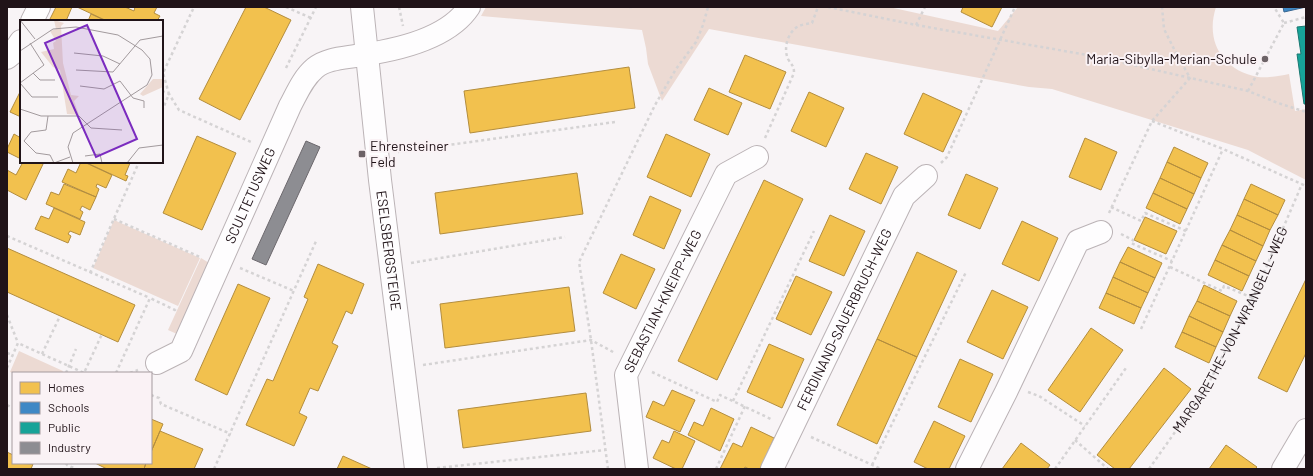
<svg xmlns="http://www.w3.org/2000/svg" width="1313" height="476" font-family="Barlow,sans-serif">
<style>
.green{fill:#ecdad3}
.homes{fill:#f2c14e;stroke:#b38d3e}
.schools{fill:#3f88c5;stroke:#366591}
.public{fill:#17a398;stroke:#1a7872}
.industry{fill:#8d8d92;stroke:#6c686d}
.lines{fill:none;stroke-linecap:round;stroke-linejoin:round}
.minor-casing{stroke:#bbb3b6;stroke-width:24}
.path{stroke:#d5d3d4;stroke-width:2.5;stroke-dasharray:3 3;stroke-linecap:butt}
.minor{stroke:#fefdfe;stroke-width:22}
.poi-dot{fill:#6c6266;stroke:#faf2f5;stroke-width:1.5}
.labels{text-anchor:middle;stroke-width:4;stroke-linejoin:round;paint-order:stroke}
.poi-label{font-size:14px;fill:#201318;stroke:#faf2f5;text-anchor:end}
.street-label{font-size:14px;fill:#201318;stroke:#faf2f5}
.inset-road{fill:none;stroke:#a29a9d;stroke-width:1}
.view{fill:#7b2cbf;fill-opacity:0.15;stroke:#7b2cbf;stroke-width:2}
.inset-edge{fill:none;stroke:#201318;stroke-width:2}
</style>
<rect width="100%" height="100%" fill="#f8f4f6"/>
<path class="green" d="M 486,7 L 889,7 L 998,31 L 1018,7 L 1216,7 C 1205,41 1222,70 1258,77 C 1267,78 1279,76 1289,74 L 1295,111 L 1306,109 L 1306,180 L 1248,150 L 1052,89 L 1029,87 L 709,29 L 662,101 L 648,64 L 646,48 L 642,30 L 481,16 Z
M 114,220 L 200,258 L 178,306 L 93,268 Z
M 201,258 L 214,266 L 177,334 L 168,330 Z
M 19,351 L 63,371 L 62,373 L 13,373 L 10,372 Z"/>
<path class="homes" d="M 56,7 L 72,7 L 66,21 L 49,21 Z
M 77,7 L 125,7 L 134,11 L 135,7 L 157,7 L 154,13 L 160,16 L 157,21 L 107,21 Z
M 246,7 L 264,7 L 291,20 L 240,120 L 199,99 Z
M 963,7 L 1002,7 L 992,27 L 961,12 Z
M 91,14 L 106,21 L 88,21 Z
M 745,55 L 786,72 L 770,109 L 729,92 Z
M 629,67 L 635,108 L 470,133 L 464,91 Z
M 709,88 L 742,103 L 728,135 L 694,120 Z
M 20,92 L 21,92 L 21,117 L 10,112 Z
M 809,92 L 844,108 L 826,147 L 791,131 Z
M 923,93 L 962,111 L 943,152 L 904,134 Z
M 14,134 L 21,138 L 21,159 L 7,152 L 7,149 Z
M 666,134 L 710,154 L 691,197 L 647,177 Z
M 197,136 L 236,153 L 202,230 L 163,213 Z
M 1085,138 L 1117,152 L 1101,190 L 1069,177 Z
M 1174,147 L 1208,163 L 1201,178 L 1167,162 Z
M 866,153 L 898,167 L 881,204 L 849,189 Z
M 23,162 L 44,162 L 26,200 L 7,190 L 7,170 L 16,175 Z
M 81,162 L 84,162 L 112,175 L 106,188 L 97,184 L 96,187 L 99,189 L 96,197 L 62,182 L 68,169 L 76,173 Z
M 88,162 L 128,162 L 130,163 L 125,175 L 128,176 L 126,181 L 87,163 Z
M 1167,162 L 1201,178 L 1194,194 L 1160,178 Z
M 577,173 L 583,214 L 440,234 L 435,193 Z
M 966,174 L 998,188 L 980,229 L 948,215 Z
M 1160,178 L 1194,194 L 1187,209 L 1153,193 Z
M 764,180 L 803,199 L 717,380 L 678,361 Z
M 64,184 L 96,197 L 90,210 L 82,206 L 80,210 L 83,212 L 80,219 L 46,204 L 51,192 L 59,195 Z
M 1251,184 L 1285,200 L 1278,215 L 1244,199 Z
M 1153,193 L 1187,209 L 1180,224 L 1146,208 Z
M 650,196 L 681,210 L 664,249 L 633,235 Z
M 1244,199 L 1278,215 L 1270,230 L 1237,215 Z
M 54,208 L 85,222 L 80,235 L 70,231 L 68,234 L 71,236 L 68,243 L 35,229 L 41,216 L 49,219 Z
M 830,215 L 865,231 L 844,276 L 809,261 Z
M 1237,215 L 1270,230 L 1263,246 L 1230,230 Z
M 1145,217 L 1177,231 L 1166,254 L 1134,240 Z
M 1022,221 L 1058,238 L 1039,281 L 1002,264 Z
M 1230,230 L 1263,246 L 1256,261 L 1222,245 Z
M 1222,245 L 1256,261 L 1249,276 L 1215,260 Z
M 1128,247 L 1162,263 L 1155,278 L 1120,262 Z
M 7,248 L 135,305 L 118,342 L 7,292 Z
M 917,252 L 957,271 L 917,357 L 877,339 Z
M 621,254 L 655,269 L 636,309 L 603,293 Z
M 1215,260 L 1249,276 L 1242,291 L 1208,275 Z
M 1120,262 L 1155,278 L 1148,293 L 1113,277 Z
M 318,264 L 364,284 L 352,314 L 346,311 L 332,343 L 338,346 L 318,391 L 310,388 L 299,413 L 307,417 L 294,446 L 246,425 L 267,379 L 273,381 L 308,299 L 304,297 Z
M 796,276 L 832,292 L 811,335 L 776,319 Z
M 1113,277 L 1148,293 L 1141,308 L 1106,293 Z
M 1306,279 L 1306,353 L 1287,392 L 1258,378 Z
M 238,284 L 270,298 L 227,395 L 195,380 Z
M 1204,285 L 1237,301 L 1230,316 L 1197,301 Z
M 569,287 L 575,331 L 445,348 L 440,304 Z
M 992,290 L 1028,307 L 1003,359 L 967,342 Z
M 1106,293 L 1141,308 L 1134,324 L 1099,308 Z
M 1197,301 L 1230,316 L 1223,332 L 1189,316 Z
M 1189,316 L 1223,332 L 1216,347 L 1182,332 Z
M 1091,328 L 1123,350 L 1080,412 L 1048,390 Z
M 1182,332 L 1216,347 L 1209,363 L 1175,347 Z
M 877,339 L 917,357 L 877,444 L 837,425 Z
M 769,344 L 804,359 L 782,408 L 747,392 Z
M 960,359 L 993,374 L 971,422 L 938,407 Z
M 1164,368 L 1191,389 L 1129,469 L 1115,469 L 1097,455 Z
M 672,390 L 695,400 L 680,432 L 646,417 L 653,401 L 664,406 Z
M 586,393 L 591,431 L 463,448 L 458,410 Z
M 711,408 L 734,419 L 720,451 L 688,435 L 694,422 L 703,426 Z
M 151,419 L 163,424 L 151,452 Z
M 934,421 L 965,436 L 949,469 L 928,469 L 914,462 Z
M 751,427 L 774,438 L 760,469 L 749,469 L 745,467 L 744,469 L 720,469 L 733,443 L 742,447 Z
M 160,431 L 203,449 L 194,469 L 144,469 L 146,463 L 151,463 L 151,452 Z
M 674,431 L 695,441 L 682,469 L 676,469 L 653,458 L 662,440 L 669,443 Z
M 1021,443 L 1050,465 L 1047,469 L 1002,469 Z
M 1226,445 L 1257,467 L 1255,469 L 1209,469 Z
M 7,452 L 13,455 L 13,463 L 33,464 L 31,469 L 7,469 Z
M 343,456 L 372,469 L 337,469 Z
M 95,463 L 146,463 L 144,469 L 107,469 Z"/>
<path class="schools" d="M 1283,7 L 1306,7 L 1284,12 Z"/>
<path class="public" d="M 1306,26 L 1306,104 L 1304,104 L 1297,54 L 1301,54 L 1297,27 Z"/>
<path class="industry" d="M 306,141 L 320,147 L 266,265 L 252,259 Z"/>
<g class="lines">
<defs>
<g id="minor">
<path id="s2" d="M 362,7 L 380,180 L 416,469"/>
<path d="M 32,21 L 39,7"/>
<path d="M 7,58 L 12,54 L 21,41"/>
<path id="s3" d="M 157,363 L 181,351 L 290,106 C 297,93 303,78 315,68 C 327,58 346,58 361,55 C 397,50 448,39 469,7"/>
<path id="s4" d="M 637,469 L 626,375 L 726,174 L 757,157"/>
<path id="s5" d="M 772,469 L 904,196 L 926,176"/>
<path d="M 967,469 L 1006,392 L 1078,241 L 1101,232"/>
<path d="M 1283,469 L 1306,430"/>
</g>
</defs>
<use href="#minor" class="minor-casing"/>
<g class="path">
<path d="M 286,7 L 311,18"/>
<path d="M 399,7 L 403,26"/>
<path d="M 629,7 L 634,7"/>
<path d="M 828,7 L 916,25 L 1093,56 L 1248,91 L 1278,103 L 1306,112"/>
<path d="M 1284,23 L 1306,17"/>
<path d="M 916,25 L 925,7"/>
<path d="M 286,68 L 316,7"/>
<path d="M 162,91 L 169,94 L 179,110 L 251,142"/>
<path d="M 1248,91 L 1284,23 L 1274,7"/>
<path d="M 162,111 L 169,94 L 163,73 L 194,7"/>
<path d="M 1152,121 L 1223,149 L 1306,186"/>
<path d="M 765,138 L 794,73 C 794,65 792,66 788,59 C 783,48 788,31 799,26 C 803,24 808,24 812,23 L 818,7"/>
<path d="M 398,152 L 615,122"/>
<path d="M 941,163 L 947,157 L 1015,7"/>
<path d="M 1111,207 L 1141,221 L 1145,213 L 1186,231"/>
<path d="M 1109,213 L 1152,121 L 1190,78 L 1175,51 L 1164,29 L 1162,7"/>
<path d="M 114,219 L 200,257"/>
<path d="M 1121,234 L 1133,240 L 1131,243 L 1172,261"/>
<path d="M 7,236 L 150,298"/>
<path d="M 411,263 L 565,237"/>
<path d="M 1170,267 L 1222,291 L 1224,286 L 1253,298"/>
<path d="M 240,268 L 294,291"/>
<path d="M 90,273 L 139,162"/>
<path d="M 7,315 L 18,343"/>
<path d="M 1141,329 L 1223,149"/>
<path d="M 7,353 L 13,355"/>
<path d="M 42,354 L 60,316"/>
<path d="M 423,365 L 591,340 L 615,353"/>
<path d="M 7,368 L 18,343 L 84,373 L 102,334"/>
<path d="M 652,372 L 717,402 L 720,395 L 773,420"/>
<path d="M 66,373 L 76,349"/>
<path d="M 116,373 L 150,298 L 175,310 L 176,308"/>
<path d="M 130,373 L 138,370"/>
<path d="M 1028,392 L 1039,396 L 1085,426"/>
<path d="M 151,395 L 159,398 L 161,404 L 231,434"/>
<path d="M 733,401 L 814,231"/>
<path d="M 7,405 L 13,408"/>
<path d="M 811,437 L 881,469"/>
<path d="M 1075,440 L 1108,469"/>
<path d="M 66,463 L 67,465 L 76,469"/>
<path d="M 872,465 L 966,272"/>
<path d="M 437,468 L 605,450"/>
<path d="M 214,469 L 317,239"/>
<path d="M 608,469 L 591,340 L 579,262 L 655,105 L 676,69 L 696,42 L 703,25 L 708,7"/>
<path d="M 716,469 L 745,406"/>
<path d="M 1055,469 L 1126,368"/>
<path id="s1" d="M 1149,469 L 1206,388 L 1253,298 L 1302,184"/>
</g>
<use href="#minor" class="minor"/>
</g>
<g class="poi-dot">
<circle cx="1265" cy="59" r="4"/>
<rect x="358" y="150" width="8" height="8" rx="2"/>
</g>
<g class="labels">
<g class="poi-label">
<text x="1257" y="64">Maria-Sibylla-Merian-Schule</text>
<text x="370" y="151" text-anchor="start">Ehrensteiner<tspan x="370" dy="16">Feld</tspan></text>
</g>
<g class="street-label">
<text dy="5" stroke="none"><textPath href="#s3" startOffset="197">SCULTETUSWEG</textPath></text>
<text dy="5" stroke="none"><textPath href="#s2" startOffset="245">ESELSBERGSTEIGE</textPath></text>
<text dy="5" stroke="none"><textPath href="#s4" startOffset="177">SEBASTIAN-KNEIPP-WEG</textPath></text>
<text dy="5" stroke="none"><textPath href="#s5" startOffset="166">FERDINAND-SAUERBRUCH-WEG</textPath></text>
<text dy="5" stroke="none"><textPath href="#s1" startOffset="162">MARGARETHE-VON-WRANGELL-WEG</textPath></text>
</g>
</g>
<g transform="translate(20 20)">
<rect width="143" height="143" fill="#f8f4f6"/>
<path d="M 34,0 L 44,3 L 41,6 L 43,43 L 51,75 L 59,76 L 54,81 L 59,95 L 47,94 L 40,50 L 33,47 L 21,32 L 34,29 L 33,23 L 36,21 L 30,11 L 36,9 ZM 133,59 L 143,59 L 143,67 L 123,76 L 120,74 Z" fill="#ecdad3"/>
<path class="inset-road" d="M 0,0 L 15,19M 0,31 L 33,9 L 56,7 L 98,15 L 122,30 L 130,39 L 132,55 L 127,65 L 53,113 L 48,127 L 53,143M 54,33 L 83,36 L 100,44M 56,50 L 93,52 L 120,20 L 143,16M 13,53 L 20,60 L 35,60M 0,63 L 24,45 L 10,23M 0,63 L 12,77 L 38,77M 60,66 L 84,69 L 100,61 L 113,78 L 124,81 L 124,88M 0,89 L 21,96 L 59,96 L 71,108 L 102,110M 28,96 L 26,110 L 11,112 L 4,121 L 16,133 L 30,135 L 34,143M 65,136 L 80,134 L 82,143M 34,143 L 50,137M 107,143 L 119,128 L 143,125"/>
<path class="view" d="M 67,5 L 117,119 L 76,137 L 25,23 Z"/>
<rect width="143" height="143" class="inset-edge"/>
</g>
<rect width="1313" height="476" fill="none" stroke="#201318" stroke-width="16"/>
<rect x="12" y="372" width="140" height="92" fill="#faf2f5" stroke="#a3999d"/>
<rect x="20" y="382" width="20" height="12" fill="#f2c14e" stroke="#a3999d"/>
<text x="48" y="392" font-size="12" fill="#201318">Homes</text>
<rect x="20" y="402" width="20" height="12" fill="#3f88c5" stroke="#a3999d"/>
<text x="48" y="412" font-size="12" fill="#201318">Schools</text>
<rect x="20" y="422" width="20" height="12" fill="#17a398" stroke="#a3999d"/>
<text x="48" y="432" font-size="12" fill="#201318">Public</text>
<rect x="20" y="442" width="20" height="12" fill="#8d8d92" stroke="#a3999d"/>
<text x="48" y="452" font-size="12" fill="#201318">Industry</text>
</svg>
